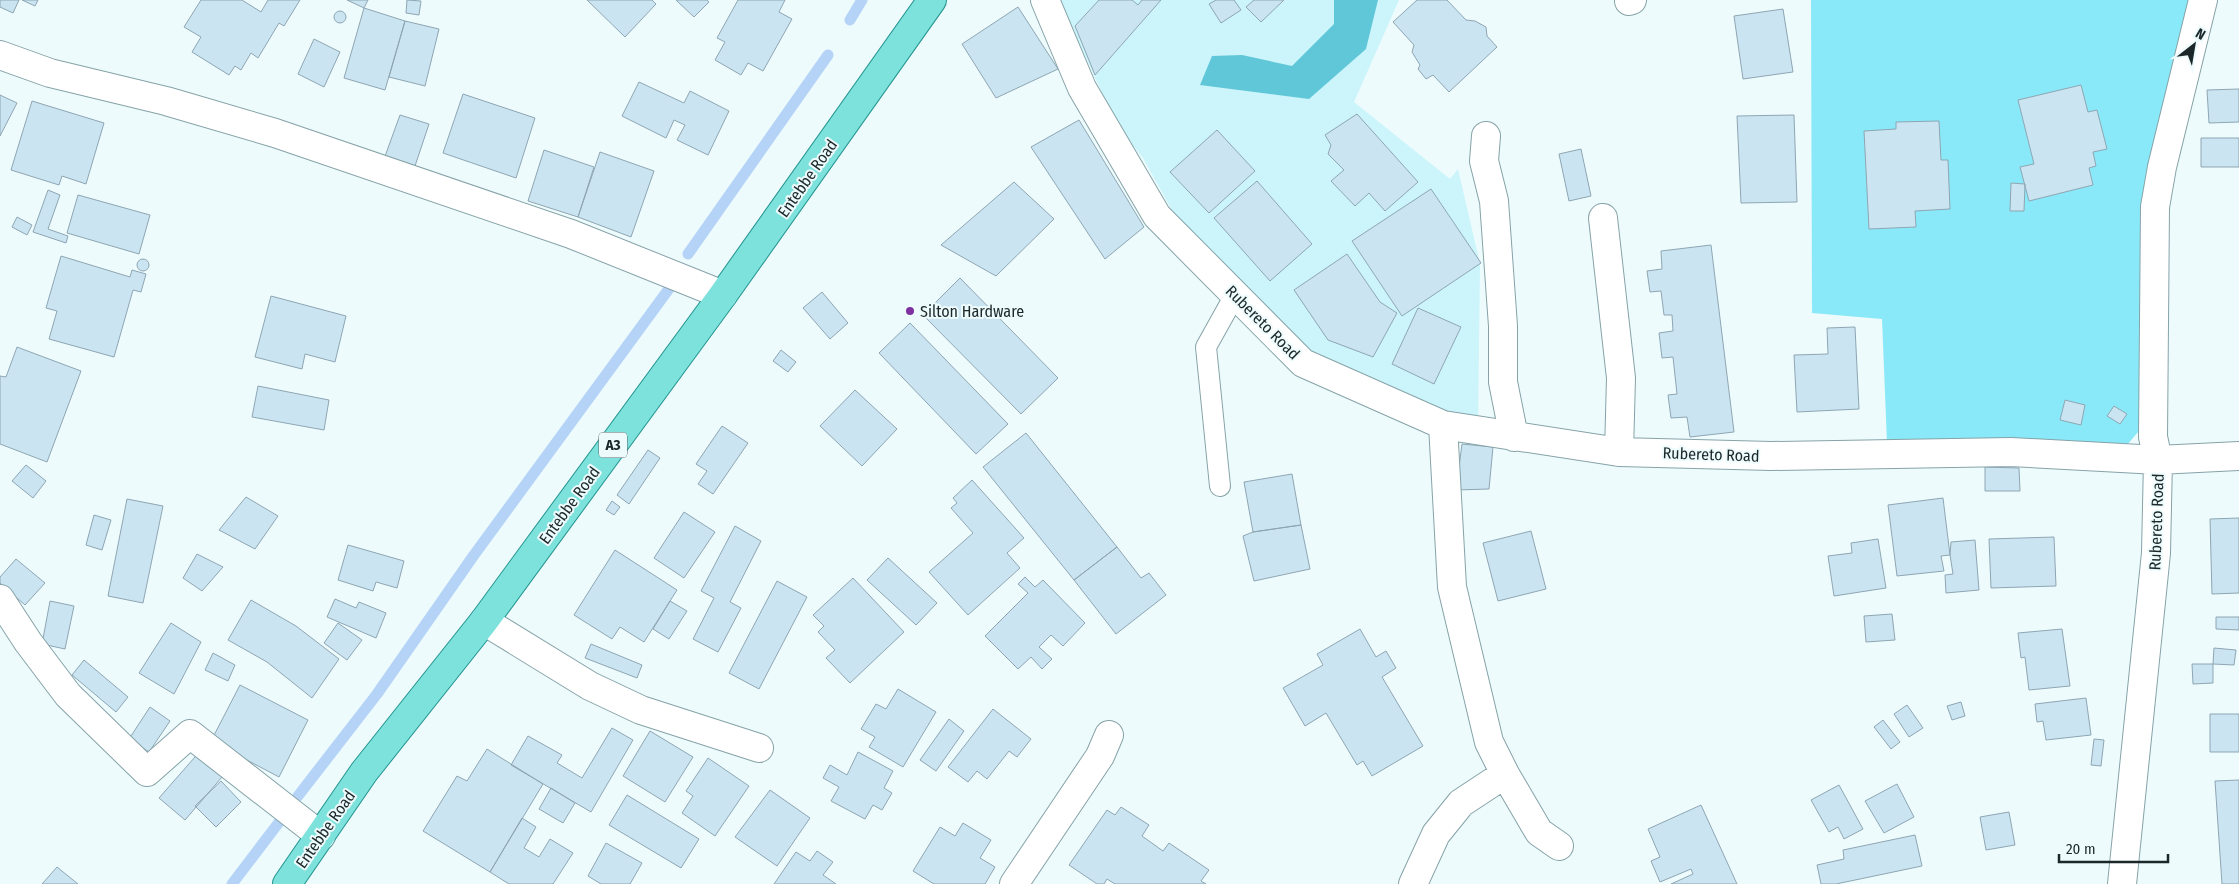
<svg xmlns="http://www.w3.org/2000/svg" width="2239" height="884" font-family="'Fira Sans Condensed',sans-serif">
<style>
.built{fill:#cbf4fb}
.green{fill:#8ae9f9}
.forest{fill:#60c7d8}
.lines{fill:none;stroke-linecap:round;stroke-linejoin:round}
.stream{stroke:#b4d3f6;stroke-width:11}
.building{fill:#cae4f1;stroke:#8ea6b3}
.lane-casing{stroke:#86a3a8;stroke-width:22}
.street-casing{stroke:#86a3a8;stroke-width:30}
.primary-casing{stroke:#22938e;stroke-width:30}
.lane{stroke:#fff;stroke-width:20}
.street{stroke:#fff;stroke-width:28}
.primary{stroke:#7de1dc;stroke-width:28}
.poi-dot{fill:#7e30a1;stroke:#eefbfd;stroke-width:2}
.labels{text-anchor:middle;stroke-width:4;stroke-linejoin:round;paint-order:stroke}
.shield{fill:#eefbfd;stroke:#5a6769;stroke-width:1}
.shield-label{font-size:15px;font-weight:bold;fill:#1b2729}
.street-label{font-size:16px;fill:#1b2729;stroke:#eefbfd}
.poi-label{font-size:16px;fill:#1b2729;stroke:#eefbfd;text-anchor:start}
</style>
<rect width="100%" height="100%" fill="#eefbfd"/>
<path class="built" d="M 1059,0 L 1399,0 L 1354,102 L 1450,179 L 1458,169 L 1480,264 L 1478,428 L 1310,357 L 1259,300 L 1174,214 L 1143,158 L 1118,127 Z"/>
<path class="green" d="M 1811,0 L 2194,0 L 2148,210 L 2144,425 L 2127,445 L 1887,443 L 1882,319 L 1812,313 Z"/>
<path class="forest" d="M 1334,0 L 1378,0 L 1366,49 L 1309,99 L 1200,85 L 1212,56 L 1242,55 L 1292,66 L 1334,24 Z"/>
<g class="lines">
<path class="stream" d="M 850,20 L 862,0
M 688,254 L 828,55
M 298,796 L 377,694 L 474,555 L 671,286
M 232,884 L 280,821"/>
</g>
<path class="building" d="M 0,0 L 19,0 L 13,13 L 0,7 Z
M 22,0 L 38,0 L 35,6 Z
M 201,0 L 242,0 L 261,12 L 268,0 L 300,0 L 284,26 L 279,23 L 258,58 L 251,53 L 241,70 L 235,66 L 229,75 L 192,52 L 201,37 L 184,27 Z
M 347,0 L 368,0 L 364,8 Z
M 407,0 L 421,1 L 419,15 L 406,13 Z
M 587,0 L 652,0 L 656,4 L 625,37 Z
M 676,0 L 707,0 L 709,2 L 694,17 Z
M 738,0 L 785,0 L 779,12 L 792,19 L 763,71 L 748,63 L 741,75 L 715,60 L 725,42 L 717,38 Z
M 1099,0 L 1132,0 L 1138,5 L 1142,0 L 1161,0 L 1095,75 L 1075,26 Z
M 1216,0 L 1234,0 L 1241,10 L 1221,23 L 1209,4 Z
M 1254,0 L 1284,0 L 1261,22 L 1246,7 Z
M 1417,0 L 1447,0 L 1466,20 L 1475,21 L 1486,27 L 1487,36 L 1497,47 L 1449,92 L 1433,75 L 1426,79 L 1418,69 L 1420,65 L 1412,52 L 1414,45 L 1393,22 Z
M 1018,7 L 1058,69 L 996,98 L 962,44 Z
M 364,8 L 405,21 L 385,90 L 344,78 Z
M 1783,9 L 1793,72 L 1743,79 L 1734,16 Z
M334 17a6 6 0 1 1 12 0a6 6 0 1 1-12 0Z
M 405,21 L 439,29 L 425,86 L 389,77 Z
M 314,39 L 340,52 L 324,87 L 298,74 Z
M 639,82 L 684,103 L 690,91 L 729,111 L 708,155 L 677,140 L 685,125 L 674,120 L 666,138 L 622,116 Z
M 2081,85 L 2088,112 L 2097,110 L 2107,149 L 2093,152 L 2096,166 L 2089,168 L 2093,185 L 2029,201 L 2020,167 L 2034,164 L 2018,100 Z
M 2239,89 L 2239,122 L 2209,123 L 2207,90 Z
M 463,94 L 535,118 L 516,178 L 443,153 Z
M 0,95 L 17,103 L 0,136 Z
M 32,101 L 104,123 L 86,184 L 62,176 L 59,185 L 11,170 Z
M 1357,114 L 1418,182 L 1385,211 L 1369,193 L 1355,206 L 1331,181 L 1344,170 L 1328,154 L 1331,145 L 1325,135 Z
M 400,115 L 429,124 L 414,169 L 384,159 Z
M 1794,115 L 1797,202 L 1741,203 L 1737,116 Z
M 1079,120 L 1144,227 L 1105,259 L 1031,147 Z
M 1939,121 L 1941,160 L 1948,160 L 1950,209 L 1915,211 L 1916,227 L 1869,229 L 1864,131 L 1896,129 L 1896,122 Z
M 1217,130 L 1255,171 L 1209,213 L 1170,172 Z
M 2201,138 L 2239,138 L 2239,167 L 2201,167 Z
M 1581,149 L 1591,196 L 1569,201 L 1559,154 Z
M 544,150 L 594,167 L 578,217 L 528,201 Z
M 600,152 L 654,171 L 631,237 L 578,217 Z
M 1257,181 L 1312,244 L 1270,281 L 1214,218 Z
M 1014,182 L 1054,219 L 996,276 L 941,245 Z
M 2011,183 L 2025,184 L 2024,211 L 2010,211 Z
M 1431,189 L 1481,263 L 1402,316 L 1352,241 Z
M 48,190 L 60,195 L 48,229 L 68,236 L 66,243 L 33,232 Z
M 78,195 L 150,215 L 139,254 L 67,233 Z
M 17,217 L 32,225 L 27,235 L 12,227 Z
M 1711,245 L 1734,432 L 1690,437 L 1687,417 L 1671,418 L 1668,395 L 1677,394 L 1673,357 L 1662,358 L 1659,333 L 1673,331 L 1672,315 L 1664,315 L 1661,291 L 1650,292 L 1647,271 L 1662,269 L 1661,251 Z
M 1347,254 L 1380,302 L 1397,313 L 1373,357 L 1328,340 L 1294,290 Z
M 61,256 L 130,277 L 132,270 L 146,274 L 141,292 L 133,290 L 114,357 L 49,339 L 57,311 L 46,308 Z
M137 265a6 6 0 1 1 12 0a6 6 0 1 1-12 0Z
M 960,278 L 1058,378 L 1021,414 L 923,315 Z
M 822,292 L 848,323 L 830,339 L 803,308 Z
M 271,296 L 346,316 L 335,362 L 305,354 L 302,369 L 255,357 Z
M 1418,308 L 1461,327 L 1434,384 L 1392,364 Z
M 910,323 L 1008,424 L 976,454 L 879,353 Z
M 1855,327 L 1859,409 L 1797,412 L 1794,355 L 1828,354 L 1827,328 Z
M 17,347 L 81,371 L 47,462 L 0,444 L 0,376 L 6,377 Z
M 781,350 L 796,362 L 788,372 L 773,361 Z
M 258,386 L 329,400 L 324,430 L 252,417 Z
M 855,390 L 897,429 L 862,466 L 820,426 Z
M 2065,400 L 2085,405 L 2081,425 L 2060,420 Z
M 2114,406 L 2127,414 L 2120,424 L 2107,416 Z
M 722,426 L 748,443 L 713,494 L 698,484 L 707,471 L 696,464 Z
M 1026,433 L 1117,547 L 1074,580 L 983,467 Z
M 1462,444 L 1493,447 L 1489,489 L 1456,490 Z
M 648,450 L 660,458 L 629,504 L 617,495 Z
M 26,465 L 46,481 L 33,498 L 12,481 Z
M 1985,467 L 2019,468 L 2020,491 L 1985,491 Z
M 1292,474 L 1301,525 L 1253,532 L 1244,482 Z
M 972,480 L 1024,538 L 1007,553 L 1020,568 L 968,615 L 929,572 L 973,533 L 951,508 L 957,503 L 953,498 Z
M 246,497 L 278,516 L 255,549 L 219,530 Z
M 1943,498 L 1950,555 L 1941,556 L 1944,571 L 1897,576 L 1888,505 Z
M 127,499 L 163,506 L 143,603 L 108,596 Z
M 612,501 L 620,507 L 614,515 L 606,510 Z
M 684,512 L 715,532 L 684,578 L 654,558 Z
M 94,515 L 111,520 L 102,550 L 86,545 Z
M 2239,518 L 2239,593 L 2212,594 L 2210,519 Z
M 1301,525 L 1310,569 L 1254,581 L 1243,536 L 1253,532 Z
M 735,526 L 761,541 L 730,602 L 741,608 L 718,652 L 693,639 L 714,598 L 701,591 Z
M 1531,531 L 1546,589 L 1498,601 L 1483,543 Z
M 2054,537 L 2056,586 L 1991,588 L 1989,539 Z
M 1878,539 L 1886,588 L 1834,596 L 1828,556 L 1852,553 L 1851,543 Z
M 1975,540 L 1979,590 L 1946,593 L 1945,575 L 1953,574 L 1950,555 L 1951,542 Z
M 348,545 L 404,561 L 397,588 L 376,582 L 373,591 L 338,580 Z
M 1117,547 L 1141,578 L 1149,573 L 1166,595 L 1116,634 L 1074,580 Z
M 615,550 L 677,590 L 644,642 L 620,627 L 612,639 L 574,615 Z
M 197,554 L 223,567 L 202,591 L 183,578 Z
M 888,558 L 937,603 L 916,625 L 867,580 Z
M 16,559 L 45,583 L 25,605 L 0,583 L 0,577 Z
M 1025,577 L 1035,587 L 1043,580 L 1085,623 L 1063,646 L 1051,635 L 1039,647 L 1052,659 L 1042,669 L 1031,657 L 1018,669 L 985,636 L 1028,593 L 1018,584 Z
M 853,578 L 904,632 L 850,683 L 826,658 L 835,650 L 818,632 L 824,626 L 813,615 Z
M 777,581 L 807,597 L 759,689 L 729,673 Z
M 335,599 L 356,608 L 359,602 L 386,613 L 376,638 L 327,617 Z
M 251,600 L 296,626 L 339,659 L 312,698 L 267,662 L 228,640 Z
M 50,601 L 74,606 L 65,649 L 42,644 Z
M 670,601 L 687,611 L 669,639 L 653,629 Z
M 1892,614 L 1895,640 L 1866,642 L 1864,616 Z
M 2216,617 L 2239,617 L 2239,630 L 2216,629 Z
M 171,623 L 201,642 L 174,694 L 139,673 Z
M 338,623 L 362,640 L 347,660 L 324,643 Z
M 1360,629 L 1376,657 L 1386,651 L 1396,668 L 1382,677 L 1423,746 L 1372,776 L 1363,761 L 1357,765 L 1326,713 L 1305,726 L 1283,688 L 1323,665 L 1317,654 Z
M 2062,629 L 2070,686 L 2029,690 L 2025,657 L 2021,658 L 2018,633 Z
M 591,644 L 642,665 L 637,678 L 585,658 Z
M 2214,648 L 2236,650 L 2234,665 L 2213,664 Z
M 213,653 L 235,665 L 228,681 L 205,670 Z
M 84,660 L 128,697 L 116,712 L 72,675 Z
M 2192,664 L 2213,664 L 2213,683 L 2193,684 Z
M 240,685 L 308,720 L 279,777 L 211,741 Z
M 898,689 L 936,712 L 903,767 L 869,747 L 875,737 L 861,729 L 876,704 L 886,709 Z
M 2086,698 L 2091,735 L 2046,740 L 2043,721 L 2037,722 L 2035,704 Z
M 1961,702 L 1965,716 L 1952,720 L 1947,706 Z
M 1907,705 L 1923,728 L 1909,737 L 1894,714 Z
M 150,707 L 170,721 L 149,752 L 129,739 Z
M 993,709 L 1031,739 L 1017,757 L 1009,751 L 987,779 L 977,771 L 968,782 L 948,767 Z
M 2210,714 L 2239,714 L 2239,752 L 2210,752 Z
M 949,719 L 964,731 L 936,771 L 920,760 Z
M 1883,720 L 1900,742 L 1891,749 L 1874,727 Z
M 612,728 L 633,740 L 591,812 L 511,765 L 528,736 L 562,755 L 557,763 L 582,778 Z
M 650,731 L 693,757 L 665,802 L 623,776 Z
M 2094,739 L 2104,740 L 2101,766 L 2091,765 Z
M 202,749 L 228,770 L 185,820 L 159,798 Z
M 487,749 L 543,784 L 490,872 L 423,831 L 457,776 L 467,781 Z
M 858,752 L 893,771 L 884,788 L 892,793 L 882,810 L 873,805 L 865,819 L 831,801 L 839,787 L 823,778 L 830,765 L 847,775 Z
M 708,758 L 749,786 L 715,836 L 682,813 L 693,796 L 686,791 Z
M 2239,780 L 2239,884 L 2222,884 L 2215,781 Z
M 221,781 L 241,802 L 216,827 L 195,806 Z
M 1897,784 L 1914,817 L 1884,833 L 1865,801 Z
M 1839,785 L 1863,829 L 1844,839 L 1838,827 L 1829,832 L 1811,800 Z
M 551,788 L 575,803 L 563,823 L 539,809 Z
M 770,790 L 810,818 L 777,866 L 735,837 Z
M 627,795 L 699,839 L 681,868 L 609,825 Z
M 1701,805 L 1737,884 L 1671,884 L 1693,874 L 1691,869 L 1660,882 L 1651,861 L 1660,857 L 1648,829 Z
M 1121,807 L 1149,825 L 1142,836 L 1163,851 L 1169,843 L 1209,870 L 1201,881 L 1206,884 L 1115,884 L 1107,879 L 1104,884 L 1097,884 L 1069,865 L 1107,810 L 1115,815 Z
M 2009,812 L 2015,845 L 1986,850 L 1980,817 Z
M 522,818 L 536,827 L 524,848 L 539,857 L 550,839 L 573,853 L 553,884 L 509,884 L 490,872 Z
M 963,823 L 991,840 L 980,858 L 995,867 L 985,884 L 934,884 L 913,871 L 940,827 L 955,836 Z
M 1915,835 L 1922,866 L 1836,884 L 1821,884 L 1817,865 L 1844,859 L 1843,850 Z
M 606,843 L 642,863 L 630,884 L 601,884 L 588,876 Z
M 817,851 L 833,862 L 823,875 L 836,884 L 774,884 L 796,852 L 810,861 Z
M 57,867 L 78,884 L 42,884 Z"/>
<g class="lines">
<defs>
<path id="lane" d="M 1220,486 L 1206,347 L 1235,295"/>
<path id="street" d="M 1045,0 L 1082,88 L 1157,216 L 1303,363 L 1443,425 L 1619,452 L 1771,456 L 2011,452 L 2158,460 L 2156,553 L 2122,884
M 2203,0 L 2162,167 L 2155,207 L 2153,437 L 2158,460 L 2239,456
M 1629,1 L 1632,0
M 0,55 L 50,73 L 166,101 L 275,133 L 571,234 L 723,295
M 1486,136 L 1484,161 L 1494,201 L 1503,326 L 1503,382 L 1514,437
M 1603,218 L 1621,378 L 1619,452
M 0,599 L 28,642 L 68,695 L 147,772 L 190,734 L 321,836
M 484,621 L 590,686 L 641,710 L 759,748
M 1505,774 L 1539,832 L 1559,846
M 1014,884 L 1100,756 L 1109,735
M 1413,884 L 1436,834 L 1461,803 L 1505,774 L 1489,742 L 1452,587 L 1443,425"/>
<path id="primary" d="M 287,884 L 364,772 L 484,621 L 723,295 L 932,0"/>
</defs>
<use href="#lane" class="lane-casing"/>
<use href="#street" class="street-casing"/>
<use href="#primary" class="primary-casing"/>
<use href="#lane" class="lane"/>
<use href="#street" class="street"/>
<use href="#primary" class="primary"/>
</g>
<circle class="poi-dot" cx="910" cy="311" r="5"/>
<g class="labels">
<rect class="shield" x="599" y="432.5" width="28" height="25" rx="4"/>
<g class="shield-label">
<text x="613" y="450">A3</text>
</g>
<g class="street-label">
<text transform="translate(807 178) rotate(-55)" y="6">Entebbe Road</text>
<text transform="translate(1263 322) rotate(45)" y="6">Rubereto Road</text>
<text transform="translate(1711 454) rotate(2)" y="6">Rubereto Road</text>
<text transform="translate(569 505) rotate(-54)" y="6">Entebbe Road</text>
<text transform="translate(2156 522) rotate(-88)" y="6">Rubereto Road</text>
<text transform="translate(325 829) rotate(-55)" y="6">Entebbe Road</text>
</g>
<g class="poi-label">
<text x="920" y="317">Silton Hardware</text>
</g>
</g>
<g transform="translate(2194 45) rotate(31)" stroke="#eefbfd" stroke-width="4" paint-order="stroke">
<path d="M0-4L9 19L0 12L-9 19Z" fill="#1b2729"/>
<text y="-8" font-size="14" font-weight="bold" text-anchor="middle" fill="#1b2729">N</text>
</g>
<path d="M2059 854v8h109v-8" fill="none" stroke="#1b2729" stroke-width="2.5"/>
<text x="2066" y="854" font-size="15" fill="#1b2729" stroke="#eefbfd" stroke-width="4" paint-order="stroke">20 m</text>
</svg>
